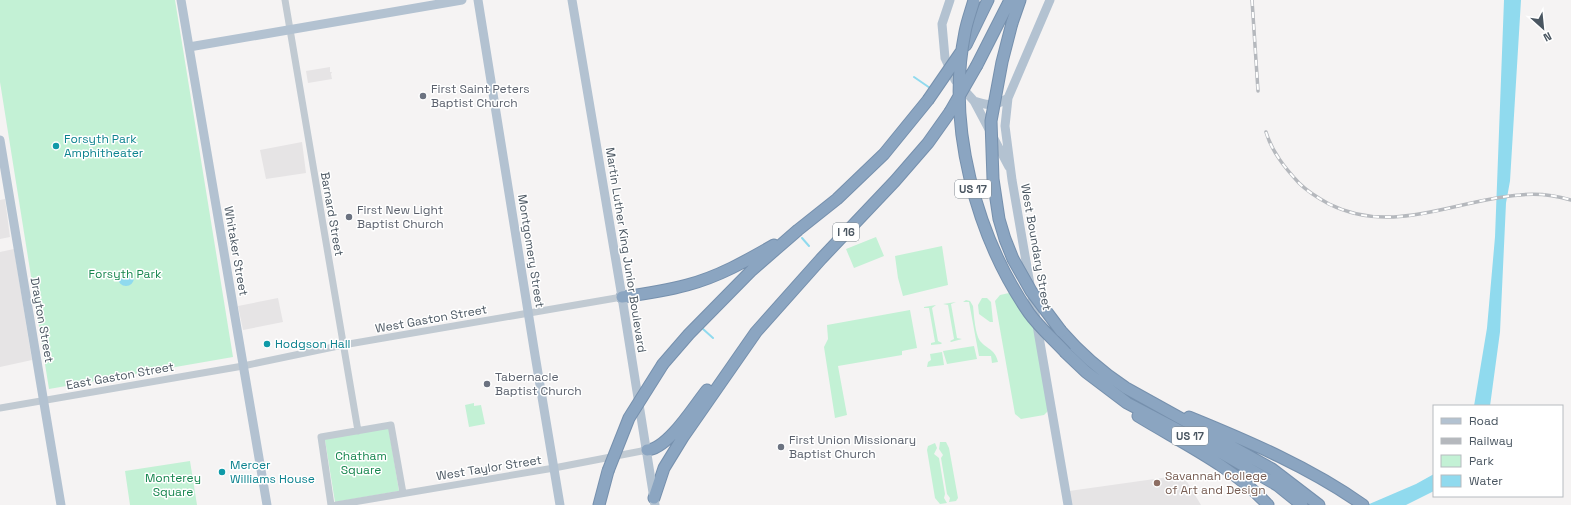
<svg xmlns="http://www.w3.org/2000/svg" width="1571" height="505" font-family="'Space Grotesk',sans-serif">
<style>
.education{fill:#e6e4e5}
.green{fill:#c3f1d5}
.water{fill:#90daee}
.lines{fill:none;stroke-linecap:round;stroke-linejoin:round}
.stream{stroke:#90daee;stroke-width:2}
.highway-casing{stroke:#7690ad;stroke-width:13}
.minor{stroke:#c1cad2;stroke-width:7}
.major{stroke:#b3c2d1;stroke-width:9}
.highway{stroke:#8ba5c1;stroke-width:11}
.rail-casing{stroke:#b5b8bd;stroke-width:3.5}
.rail{stroke:#fff;stroke-width:2;stroke-dasharray:6;stroke-linecap:butt}
.highway-bridge-casing{stroke:#7690ad;stroke-width:13;stroke-linecap:butt}
.highway-bridge{stroke:#8ba5c1;stroke-width:11}
.worship-dot{fill:#6b7280;stroke:#fff;stroke-width:1.5}
.culture-dot{fill:#0f9aa8;stroke:#fff;stroke-width:1.5}
.education-dot{fill:#8d6e63;stroke:#fff;stroke-width:1.5}
.labels{text-anchor:middle;stroke-width:3;stroke-linejoin:round;paint-order:stroke}
.shield{fill:#fff;stroke:#808990;stroke-width:1}
.shield-label{font-size:11px;font-weight:bold;fill:#4a5661}
.worship-label{font-size:12px;fill:#5b616d;stroke:#fff;text-anchor:start}
.culture-label{font-size:12px;fill:#0d838f;stroke:#fff;text-anchor:start}
.street-label{font-size:12px;fill:#4a5661;stroke:#fff}
.park-label{font-size:12px;fill:#17864f;stroke:#fff}
.education-label{font-size:12px;fill:#785e54;stroke:#fff;text-anchor:start}
</style>
<rect width="100%" height="100%" fill="#f5f3f3"/>
<path class="education" d="M 330,67 L 330,72 L 332,72 L 331,74 L 332,79 L 308,83 L 306,71 Z
M 302,142 L 306,173 L 266,179 L 260,150 Z
M 5,199 L 10,237 L 0,239 L 0,200 Z
M 14,249 L 32,360 L 0,367 L 0,252 Z
M 278,298 L 283,322 L 243,330 L 238,306 Z
M 1183,475 L 1201,505 L 1072,505 L 1069,491 Z"/>
<path class="green" d="M 0,0 L 175,0 L 233,357 L 49,389 L 0,82 Z
M 876,237 L 884,256 L 854,268 L 846,249 Z
M 942,246 L 948,285 L 903,296 L 898,278 L 895,256 Z
M 1009,293 L 1036,332 L 1048,411 L 1044,415 L 1021,419 L 1015,414 L 995,301 L 1000,295 Z
M 982,298 L 987,298 L 991,302 L 993,322 L 990,322 L 979,314 L 978,305 Z
M 966,300 L 970,301 L 973,306 C 974,315 975,334 980,341 C 988,350 995,349 998,362 L 992,363 L 991,356 L 979,356 L 969,302 L 963,302 Z
M 956,302 L 951,304 L 957,338 L 962,339 L 951,342 L 950,341 L 954,339 L 948,305 L 943,304 Z
M 936,305 L 932,308 L 938,341 L 942,343 L 941,344 L 931,345 L 931,343 L 935,342 L 929,308 L 924,308 L 924,307 Z
M 910,310 L 917,348 L 902,351 L 902,355 L 838,366 L 847,415 L 835,418 L 824,347 L 828,339 L 827,325 Z
M 974,346 L 977,359 L 947,364 L 943,351 Z
M 942,352 L 944,365 L 927,367 L 928,362 L 931,360 L 930,354 Z
M 474,403 L 474,406 L 481,405 L 485,424 L 469,427 L 465,405 Z
M 388,424 L 399,491 L 335,502 L 324,434 Z
M 940,442 L 946,442 L 949,448 L 958,498 L 956,501 L 949,502 L 950,498 L 947,494 L 941,458 L 943,455 L 939,449 Z
M 935,443 L 937,448 L 934,454 L 939,458 L 945,494 L 944,498 L 947,503 L 940,504 L 935,498 L 927,450 L 928,446 Z
M 190,461 L 197,505 L 130,505 L 125,471 Z"/>
<path class="water" d="M 1504,0 L 1521,0 L 1510,181 L 1506,203 L 1500,332 L 1490,406 L 1474,406 L 1487,328 L 1495,237 Z
M118 278a8 8 0 1 1 16 0a8 8 0 1 1-16 0Z
M 1434,474 L 1434,491 L 1406,505 L 1367,505 L 1416,484 Z"/>
<g class="lines">
<path class="stream" d="M 914,77 L 930,88
M 802,238 L 809,246
M 703,329 L 713,338"/>
<defs>
<path id="highway" d="M 1012,23 L 1020,0
M 966,45 L 988,0
M 977,65 L 1010,0
M 622,297 C 644,294 665,291 687,285 C 718,277 746,261 774,245
M 1061,331 C 1080,353 1102,372 1126,388 L 1272,469 L 1319,505
M 1066,353 L 1086,372 L 1127,403 L 1220,452 L 1277,485 L 1302,505
M 663,364 L 689,334 L 752,270 L 798,230 L 837,199 L 884,154 L 928,100
M 1138,416 C 1182,443 1232,466 1268,505
M 1189,417 C 1248,441 1311,468 1363,505
M 647,450 C 668,449 694,406 707,390
M 654,498 L 664,468 L 683,437 L 756,332 L 821,259 L 895,181 L 928,143 L 950,112
M 599,505 L 608,471"/>
</defs>
<use href="#highway" class="highway-casing"/>
<path class="minor" d="M 285,0 L 358,431
M 0,408 L 243,366 L 343,345 L 622,297
M 331,505 L 321,437 L 391,425 L 403,493
M 336,505 L 554,468 L 647,450"/>
<path class="major" d="M 181,0 L 267,505
M 478,0 L 535,355 L 560,505
M 572,0 L 622,297 L 655,505
M 950,0 L 942,24 L 945,58 L 955,80 L 974,101 L 1009,167
M 1050,0 L 1008,98 L 1005,126 L 1012,180 L 1068,505
M 189,47 L 462,0
M 974,101 C 987,106 996,106 1008,98
M 0,140 L 61,505"/>
<use href="#highway" class="highway"/>
<defs>
<path id="rail" d="M 1252,0 L 1258,91
M 1266,132 C 1272,152 1285,168 1299,183 C 1308,192 1318,198 1329,204 C 1393,236 1454,200 1520,195 C 1537,193 1554,195 1571,200"/>
</defs>
<use href="#rail" class="rail-casing"/>
<use href="#rail" class="rail"/>
<defs>
<path id="highway-bridge" d="M 974,0 C 971,11 967,21 965,32 C 946,125 976,236 1029,313 C 1039,327 1054,340 1066,353
M 1012,23 L 1002,62 L 991,121 L 993,179 L 999,219 L 1005,239 L 1013,259 L 1031,291 L 1061,331
M 928,100 L 961,52
M 950,112 L 977,65
M 608,471 L 629,418 L 663,364"/>
</defs>
<use href="#highway-bridge" class="highway-bridge-casing"/>
<use href="#highway-bridge" class="highway-bridge"/>
</g>
<g class="worship-dot">
<circle cx="423" cy="96" r="4"/>
<circle cx="349" cy="217" r="4"/>
<circle cx="487" cy="384" r="4"/>
<circle cx="781" cy="447" r="4"/>
</g>
<g class="culture-dot">
<circle cx="56" cy="146" r="4"/>
<circle cx="267" cy="344" r="4"/>
<circle cx="222" cy="472" r="4"/>
</g>
<circle class="education-dot" cx="1157" cy="483" r="4"/>
<g class="labels">
<g class="shield">
<rect x="955" y="180" width="36" height="18" rx="3"/>
<rect x="833" y="223" width="26" height="18" rx="3"/>
<rect x="1172" y="427" width="36" height="18" rx="3"/>
</g>
<g class="shield-label">
<text x="973" y="193">US 17</text>
<text x="846" y="236">I 16</text>
<text x="1190" y="440">US 17</text>
</g>
<g class="worship-label">
<text x="431" y="93">First Saint Peters<tspan x="431" dy="14">Baptist Church</tspan></text>
<text x="357" y="214">First New Light<tspan x="357" dy="14">Baptist Church</tspan></text>
<text x="495" y="381">Tabernacle<tspan x="495" dy="14">Baptist Church</tspan></text>
<text x="789" y="444">First Union Missionary<tspan x="789" dy="14">Baptist Church</tspan></text>
</g>
<g class="culture-label">
<text x="64" y="143">Forsyth Park<tspan x="64" dy="14">Amphitheater</tspan></text>
<text x="275" y="348">Hodgson Hall</text>
<text x="230" y="469">Mercer<tspan x="230" dy="14">Williams House</tspan></text>
</g>
<g class="street-label">
<text transform="translate(332 214) rotate(80)" y="4">Barnard Street</text>
<text transform="translate(1036 247) rotate(80)" y="4">West Boundary Street</text>
<text transform="translate(626 250) rotate(81)" y="4">Martin Luther King Junior Boulevard</text>
<text transform="translate(236 251) rotate(80)" y="4">Whitaker Street</text>
<text transform="translate(531 251) rotate(81)" y="4">Montgomery Street</text>
<text transform="translate(431 319) rotate(-10)" y="4">West Gaston Street</text>
<text transform="translate(42 320) rotate(80)" y="4">Drayton Street</text>
<text transform="translate(120 376) rotate(-10)" y="4">East Gaston Street</text>
<text transform="translate(489 468) rotate(-9)" y="4">West Taylor Street</text>
</g>
<g class="park-label">
<text x="125" y="278">Forsyth Park</text>
<text x="361" y="460">Chatham<tspan x="361" dy="14">Square</tspan></text>
<text x="173" y="482">Monterey<tspan x="173" dy="14">Square</tspan></text>
</g>
<g class="education-label">
<text x="1165" y="480">Savannah College<tspan x="1165" dy="14">of Art and Design</tspan></text>
</g>
</g>
<rect x="1433" y="405" width="130" height="92" fill="#ffffff" stroke="#b7bbc0"/>
<rect x="1441" y="418" width="20" height="6" fill="#b3c2d1" stroke="#b7bbc0"/>
<text x="1469" y="425" font-size="12" fill="#4a5661">Road</text>
<rect x="1441" y="438" width="20" height="6" fill="#b5b8bd" stroke="#b7bbc0"/>
<text x="1469" y="445" font-size="12" fill="#4a5661">Railway</text>
<rect x="1441" y="455" width="20" height="12" fill="#c3f1d5" stroke="#b7bbc0"/>
<text x="1469" y="465" font-size="12" fill="#4a5661">Park</text>
<rect x="1441" y="475" width="20" height="12" fill="#90daee" stroke="#b7bbc0"/>
<text x="1469" y="485" font-size="12" fill="#4a5661">Water</text>
<g transform="translate(1543 28) rotate(153)" stroke="#ffffff" stroke-width="3" paint-order="stroke">
<path d="M0-3L7 15L0 10L-7 15Z" fill="#4a5661"/>
<text y="-6" font-size="11" font-weight="bold" text-anchor="middle" fill="#4a5661">N</text>
</g>
</svg>
